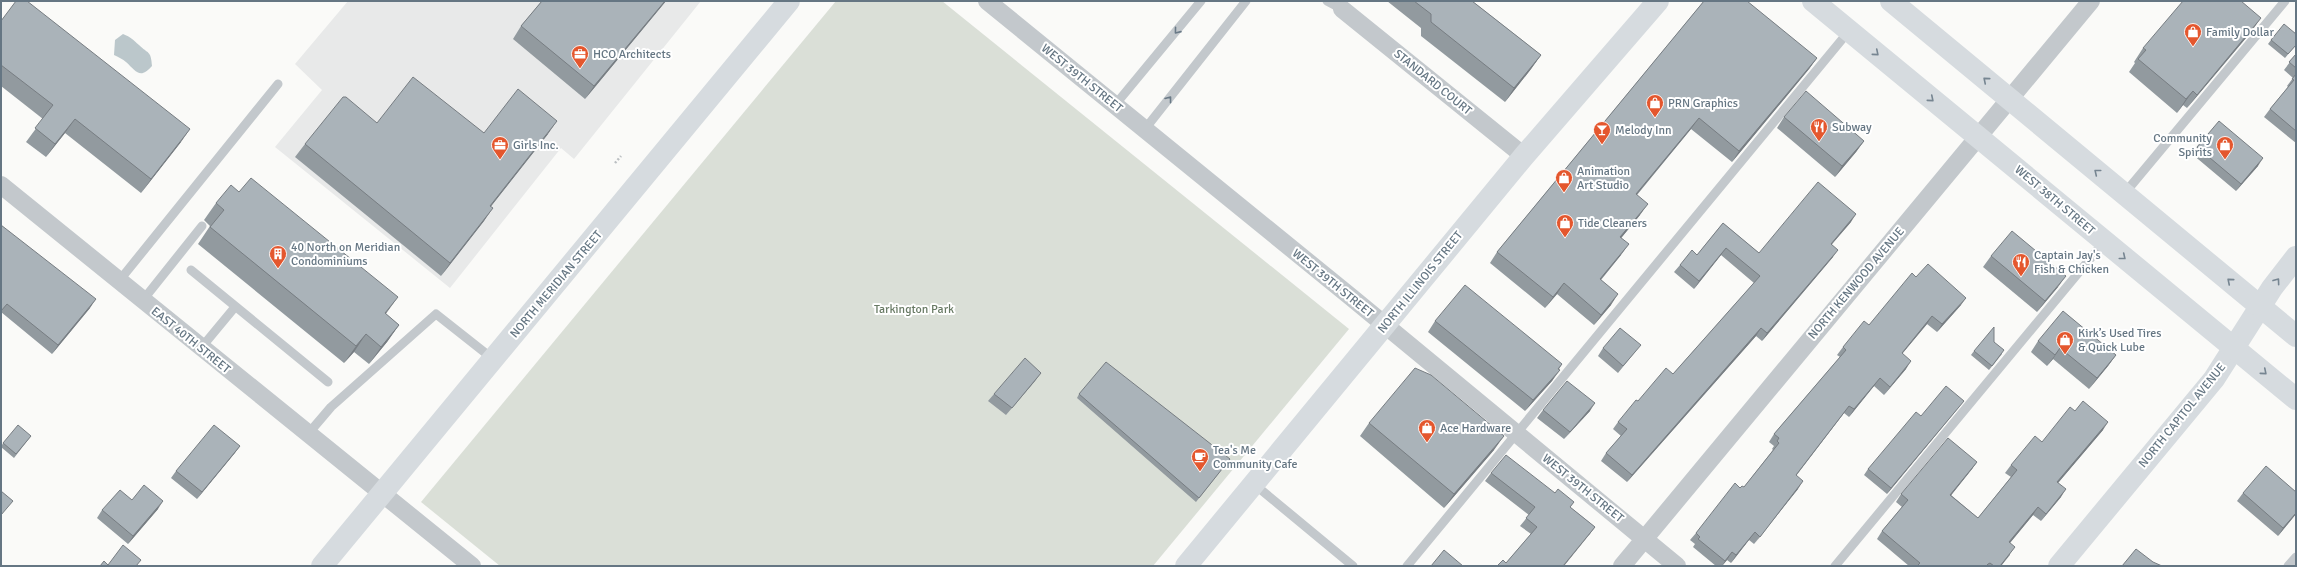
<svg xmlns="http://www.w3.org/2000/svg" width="2297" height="567" font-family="Signika,sans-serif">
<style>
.built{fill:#e8e9e9}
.green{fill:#dadfd7}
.water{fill:#bbc7cb}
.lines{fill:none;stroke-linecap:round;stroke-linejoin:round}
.path{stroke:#bbbfc2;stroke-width:2.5;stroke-dasharray:2 2;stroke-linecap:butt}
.lane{stroke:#c3c8cc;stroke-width:9}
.street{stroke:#c3c8cc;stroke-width:18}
.secondary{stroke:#d6dbdf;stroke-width:22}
.primary{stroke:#d6dbdf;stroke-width:22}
.wall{fill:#929a9f}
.shaded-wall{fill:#777d82}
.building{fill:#aab3b9;stroke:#777d82}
.oneway{stroke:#6a7a87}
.oneway2{stroke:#768591}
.labels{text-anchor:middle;stroke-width:4;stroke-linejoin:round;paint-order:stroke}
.poi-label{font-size:12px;fill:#657683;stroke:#fff;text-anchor:start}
.street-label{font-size:12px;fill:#657683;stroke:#fff}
.park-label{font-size:12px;fill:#687a64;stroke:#fff}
</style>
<rect width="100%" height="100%" fill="#fafaf8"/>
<path class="built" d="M 348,1 L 701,1 L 574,159 L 561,148 L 450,288 L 275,147 L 322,90 L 295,64 Z"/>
<path class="green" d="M 836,1 L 942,1 L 1349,329 L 1153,566 L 500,566 L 421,502 Z"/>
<path class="water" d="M 123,34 C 131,37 133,40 139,45 C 148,54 151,50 152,66 C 140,80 136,71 126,62 C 123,59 118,57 114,55 L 115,40 Z"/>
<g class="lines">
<path class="path" d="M 615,163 L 621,156"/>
<path class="lane" d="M 1327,1 L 1342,9
M 1115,105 L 1201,1
M 1145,129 L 1246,1
M 2124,194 L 2285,1
M 191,270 L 328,382
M 119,281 L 278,84
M 143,300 L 202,226
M 201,348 L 235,307
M 308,434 L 331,407 L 436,314 L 493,359
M 1254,484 L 1353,566
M 1407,566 L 1849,31
M 1835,566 L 2104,242
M 2288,566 L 2296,557"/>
<path class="street" d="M 987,1 L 1351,297 L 1677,566
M 1342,9 L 1524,156
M 1,185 L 472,566
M 1622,566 L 2091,1"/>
<path class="secondary" d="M 1186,566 L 1524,156 L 1658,1
M 2059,566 L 2214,379 L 2272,288 L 2296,257"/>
<path class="primary" d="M 1813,1 L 2296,399
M 1891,1 L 2296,336
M 322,566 L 789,1"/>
</g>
<path class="wall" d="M 542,1 L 666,1 L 585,99 L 513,39 L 521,26 Z
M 1387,1 L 1472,1 L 1541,55 L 1531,69 L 1505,102 L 1421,36 L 1421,28 Z
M 1704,1 L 1817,58 L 1809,69 L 1732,162 L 1691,129 L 1637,195 L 1640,215 L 1621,238 L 1621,255 L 1601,280 L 1611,305 L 1594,325 L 1557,294 L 1545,308 L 1490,263 L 1497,252 Z
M 1,21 L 181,142 L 141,193 L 65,133 L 46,157 L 26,142 L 43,119 L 1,86 Z
M 2251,32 L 2187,108 L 2183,105 L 2177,113 L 2129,72 L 2135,63 L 2134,62 L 2143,48 Z
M 2296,34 L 2296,45 L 2285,58 L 2268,44 L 2271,40 Z
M 2296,54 L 2296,143 L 2264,117 L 2270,109 L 2288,87 L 2287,86 L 2293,78 L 2284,70 Z
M 1784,117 L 1864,141 L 1856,152 L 1835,177 L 1777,128 Z
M 377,123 L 484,133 L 548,134 L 491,206 L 484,221 L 441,276 L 295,157 L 305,144 Z
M 2197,147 L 2258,166 L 2236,191 L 2192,154 Z
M 216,203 L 386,314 L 399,325 L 387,342 L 369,364 L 354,352 L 344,363 L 198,244 L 210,226 L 204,220 Z
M 1851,222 L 1832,244 L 1833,257 L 1762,341 L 1756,336 L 1627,482 L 1601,461 L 1606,453 L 1621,436 L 1613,429 L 1618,422 L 1638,401 L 1673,374 L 1754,283 L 1721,255 L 1694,289 L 1674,272 L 1680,265 L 1697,255 L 1723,223 L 1759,253 Z
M 1,225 L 90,308 L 52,354 L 1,312 Z
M 1991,256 L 2058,287 L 2037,312 L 1983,267 Z
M 1916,277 L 1961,305 L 1937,332 L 1927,324 L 1902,354 L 1906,369 L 1884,395 L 1874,386 L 1849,417 L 1844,413 L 1796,476 L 1798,489 L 1754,544 L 1749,540 L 1731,563 L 1727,560 L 1722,566 L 1716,566 L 1693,547 L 1695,544 L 1690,540 L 1696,533 L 1740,488 L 1744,487 L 1773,450 L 1772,449 L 1774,446 L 1769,442 L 1774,434 L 1840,357 L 1837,355 L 1843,347 L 1869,325 Z
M 1435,321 L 1562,364 L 1552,381 L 1525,411 L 1428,332 Z
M 2038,341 L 2116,355 L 2108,366 L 2089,389 L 2053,359 L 2047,366 L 2031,352 Z
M 1994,342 L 2002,354 L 1989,370 L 1971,355 L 1974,351 Z
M 1603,348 L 1635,352 L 1618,373 L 1598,356 Z
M 1035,381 L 1006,415 L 988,401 L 994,394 Z
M 1079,394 L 1230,459 L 1196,502 L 1077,398 Z
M 1959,407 L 1887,494 L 1864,475 L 1868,469 L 1921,416 Z
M 1543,410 L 1590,411 L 1564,439 L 1537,418 Z
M 2075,411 L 2103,430 L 2058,483 L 2061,497 L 2041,521 L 2033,515 L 2010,543 L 2010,555 L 2001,566 L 1909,566 L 1877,539 L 1882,531 L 1902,507 L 1896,502 L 1901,494 L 1977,462 L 1972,469 L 1951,495 L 1978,518 L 2011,477 L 2005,473 L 2011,465 L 2042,442 Z
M 1369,423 L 1494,450 L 1444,508 L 1360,436 Z
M 31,436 L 14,458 L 1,447 L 3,443 Z
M 240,446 L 234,454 L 197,499 L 171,478 L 176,471 Z
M 1491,473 L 1555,493 L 1574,502 L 1570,507 L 1595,527 L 1589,535 L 1506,563 L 1531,534 L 1520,526 L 1529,515 L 1485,481 Z
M 2243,493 L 2296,514 L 2278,536 L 2237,501 Z
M 132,500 L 158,509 L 128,544 L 97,518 L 102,510 Z"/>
<path class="shaded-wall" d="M 665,1 L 666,1 L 585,99 L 594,86 Z
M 2261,18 L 2251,32 L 2187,108 L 2197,95 Z
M 1541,55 L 1531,69 L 1505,102 L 1514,88 Z
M 1817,58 L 1809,69 L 1732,162 L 1739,151 Z
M 2193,91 L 2183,105 L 2177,113 L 2186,99 Z
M 1699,118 L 1691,129 L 1628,205 L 1636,194 Z
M 75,119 L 65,133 L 46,157 L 55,144 Z
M 557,121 L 548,134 L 481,219 L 490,206 Z
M 190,129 L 181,142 L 141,193 L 151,179 Z
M 1864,141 L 1856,152 L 1835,177 L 1842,166 Z
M 2263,158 L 2258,166 L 2236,191 L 2241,184 Z
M 1648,204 L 1640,215 L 1613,248 L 1620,237 Z
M 493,208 L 484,221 L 441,276 L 450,263 Z
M 1856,214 L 1851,222 L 1826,251 L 1831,244 Z
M 1629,244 L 1621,255 L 1592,290 L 1600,279 Z
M 1726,248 L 1721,255 L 1694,289 L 1699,281 Z
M 1838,250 L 1833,257 L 1762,341 L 1767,333 Z
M 2066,276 L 2058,287 L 2037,312 L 2045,301 Z
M 1564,283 L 1557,294 L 1545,308 L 1553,297 Z
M 1618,294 L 1611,305 L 1594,325 L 1601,315 Z
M 398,297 L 385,315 L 385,313 Z
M 1966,298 L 1961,305 L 1937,332 L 1942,324 Z
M 96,299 L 90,308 L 52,354 L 58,345 Z
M 1932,316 L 1927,324 L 1896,361 L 1902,353 Z
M 399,325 L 387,342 L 369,364 L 381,347 Z
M 1761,328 L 1756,336 L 1627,482 L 1632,475 Z
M 366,334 L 354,352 L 344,363 L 356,346 Z
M 2060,348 L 2053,359 L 2047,366 L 2055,355 Z
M 2116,355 L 2108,366 L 2089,389 L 2097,378 Z
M 1911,361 L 1906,369 L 1884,395 L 1890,387 Z
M 1560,370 L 1552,381 L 1525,411 L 1533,400 Z
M 1041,373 L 1035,381 L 1006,415 L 1012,408 Z
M 1880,378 L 1874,386 L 1849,417 L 1854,409 Z
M 1964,401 L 1959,407 L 1887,494 L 1891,488 Z
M 1595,403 L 1590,411 L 1564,439 L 1570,432 Z
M 1849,406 L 1844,413 L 1790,483 L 1796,475 Z
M 2108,422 L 2103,430 L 2052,490 L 2057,482 Z
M 1504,436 L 1494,450 L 1444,508 L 1454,494 Z
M 240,446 L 234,454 L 197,499 L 202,492 Z
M 1977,462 L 1972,469 L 1945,503 L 1950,495 Z
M 1803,481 L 1798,489 L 1754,544 L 1760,537 Z
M 2066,489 L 2061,497 L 2041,521 L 2046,514 Z
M 163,501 L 158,509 L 128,544 L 133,536 Z
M 2038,507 L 2033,515 L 2004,550 L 2009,542 Z
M 2296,513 L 2296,514 L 2278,536 L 2283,528 Z
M 1595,527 L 1589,535 L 1564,566 L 1563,566 Z
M 1755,532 L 1749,540 L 1731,563 L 1736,555 Z
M 2015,547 L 2001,566 L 2000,566 Z
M 1732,552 L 1727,560 L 1722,566 L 1725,561 Z"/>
<path class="building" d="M 16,1 L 27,1 L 190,129 L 151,179 L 75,119 L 55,144 L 35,128 L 53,105 L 1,65 L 1,21 Z
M 542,1 L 665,1 L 594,86 L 521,26 Z
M 1414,1 L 1472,1 L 1541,55 L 1514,88 L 1431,22 L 1431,14 Z
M 1704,1 L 1747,1 L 1817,58 L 1739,151 L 1699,118 L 1636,194 L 1648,204 L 1620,237 L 1629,244 L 1600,279 L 1618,294 L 1601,315 L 1564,283 L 1553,297 L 1497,252 Z
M 2183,1 L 2241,1 L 2261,18 L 2197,95 L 2193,91 L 2186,99 L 2138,59 L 2146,50 L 2143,48 Z
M 2284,24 L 2296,34 L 2296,45 L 2288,54 L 2271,40 Z
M 2296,54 L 2296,68 L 2289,62 Z
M 2296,74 L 2296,131 L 2270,109 L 2294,80 L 2292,79 Z
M 413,77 L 484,133 L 518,89 L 557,121 L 490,206 L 493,208 L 450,263 L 305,144 L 343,97 L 346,97 L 377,123 Z
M 1806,91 L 1864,141 L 1842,166 L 1784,117 Z
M 2219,121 L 2263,158 L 2241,184 L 2197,147 Z
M 251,178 L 398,297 L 385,313 L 399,325 L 381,347 L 366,334 L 356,346 L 210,227 L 224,210 L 216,203 L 231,185 L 239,192 Z
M 1818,182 L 1856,214 L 1831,244 L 1838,250 L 1767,333 L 1761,328 L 1632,475 L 1606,453 L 1627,429 L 1618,422 L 1636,400 L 1638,401 L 1666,368 L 1673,374 L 1760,276 L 1726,248 L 1699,281 L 1680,265 L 1692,250 L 1697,255 L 1723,223 L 1759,253 Z
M 1,225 L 96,299 L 58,345 L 7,304 L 1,311 Z
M 2012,231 L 2066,276 L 2045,301 L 1991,256 Z
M 1928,264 L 1966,298 L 1942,324 L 1932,316 L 1902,353 L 1911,361 L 1890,387 L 1880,378 L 1854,409 L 1849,406 L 1796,475 L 1803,481 L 1760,537 L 1755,532 L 1736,555 L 1732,552 L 1725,561 L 1698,539 L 1700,537 L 1696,533 L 1735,483 L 1740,488 L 1742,486 L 1744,487 L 1779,443 L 1777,441 L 1779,438 L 1774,434 L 1846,350 L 1843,347 L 1864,321 L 1869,325 L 1912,273 L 1916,277 Z
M 1465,285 L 1562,364 L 1558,369 L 1560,370 L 1533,400 L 1435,321 Z
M 2063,311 L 2116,355 L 2097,378 L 2060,348 L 2055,355 L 2038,341 Z
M 1994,327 L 1994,342 L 2004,350 L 1992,366 L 1974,351 Z
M 1620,328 L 1641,345 L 1623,366 L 1603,348 Z
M 1025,358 L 1041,373 L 1012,408 L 994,394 Z
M 1106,362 L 1230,459 L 1199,498 L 1079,394 Z
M 1415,368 L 1431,375 L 1504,436 L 1454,494 L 1369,423 Z
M 1567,381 L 1595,403 L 1570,432 L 1543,410 Z
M 1946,386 L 1964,401 L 1891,488 L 1868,469 L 1916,412 L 1921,416 Z
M 2083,401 L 2108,422 L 2057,482 L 2066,489 L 2046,514 L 2038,507 L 2009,542 L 2015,547 L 2000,566 L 1994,566 L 1990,563 L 1988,564 L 1986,566 L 1917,566 L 1920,563 L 1882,531 L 1908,500 L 1901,494 L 1948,438 L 1977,462 L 1950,495 L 1978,518 L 2017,470 L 2011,465 L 2035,436 L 2042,442 L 2070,407 L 2075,411 Z
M 18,425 L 31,436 L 16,454 L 3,443 Z
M 214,425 L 240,446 L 202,492 L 176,471 Z
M 1506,455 L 1555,493 L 1558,489 L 1574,502 L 1570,507 L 1595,527 L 1563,566 L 1497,566 L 1503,560 L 1506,563 L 1537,527 L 1526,518 L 1535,507 L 1491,473 Z
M 2266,466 L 2296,492 L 2296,513 L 2283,528 L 2243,493 Z
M 144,485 L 163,501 L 133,536 L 102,510 L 120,490 L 132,500 Z
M 1,491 L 13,501 L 1,515 Z
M 123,545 L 141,560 L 136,566 L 100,566 L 104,561 L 108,565 Z
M 2136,549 L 2153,562 L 2162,566 L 2122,566 Z
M 1444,550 L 1463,566 L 1431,566 Z"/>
<defs><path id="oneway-chevron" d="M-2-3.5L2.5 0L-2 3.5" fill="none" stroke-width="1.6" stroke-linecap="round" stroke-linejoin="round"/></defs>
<g class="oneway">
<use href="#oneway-chevron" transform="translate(1177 31) rotate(129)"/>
<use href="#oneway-chevron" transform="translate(1169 99) rotate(-52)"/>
</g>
<g class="oneway2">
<use href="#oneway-chevron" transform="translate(1876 53) rotate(40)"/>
<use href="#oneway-chevron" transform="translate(1986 80) rotate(-140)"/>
<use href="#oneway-chevron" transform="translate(1931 99) rotate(40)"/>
<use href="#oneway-chevron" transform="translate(2097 172) rotate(-141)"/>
<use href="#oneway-chevron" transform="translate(2123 257) rotate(39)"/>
<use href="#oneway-chevron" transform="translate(2230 281) rotate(-140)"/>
<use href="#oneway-chevron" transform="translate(2277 281) rotate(-54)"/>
<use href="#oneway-chevron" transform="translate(2264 372) rotate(40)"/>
</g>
<defs>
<symbol id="shop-pin" viewBox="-11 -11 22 30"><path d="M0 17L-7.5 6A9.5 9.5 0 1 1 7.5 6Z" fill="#e4572e" stroke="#fff"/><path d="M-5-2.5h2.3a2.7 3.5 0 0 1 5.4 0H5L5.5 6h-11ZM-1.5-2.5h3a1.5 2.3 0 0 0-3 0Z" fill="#fff"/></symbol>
<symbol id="office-pin" viewBox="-11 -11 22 30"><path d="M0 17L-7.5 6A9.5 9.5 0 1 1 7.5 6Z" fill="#e4572e" stroke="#fff"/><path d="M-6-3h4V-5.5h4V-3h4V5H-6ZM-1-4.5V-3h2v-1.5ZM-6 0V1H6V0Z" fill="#fff"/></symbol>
<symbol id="restaurant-pin" viewBox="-11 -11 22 30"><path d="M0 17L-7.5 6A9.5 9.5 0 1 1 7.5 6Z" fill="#e4572e" stroke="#fff"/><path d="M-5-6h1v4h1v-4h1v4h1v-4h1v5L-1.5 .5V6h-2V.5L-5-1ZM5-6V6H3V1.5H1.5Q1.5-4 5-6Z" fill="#fff"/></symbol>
<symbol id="bar-pin" viewBox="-11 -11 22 30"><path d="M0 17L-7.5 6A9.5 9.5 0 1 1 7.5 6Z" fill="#e4572e" stroke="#fff"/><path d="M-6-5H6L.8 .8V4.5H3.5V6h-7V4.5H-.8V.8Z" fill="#fff"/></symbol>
<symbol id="building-pin" viewBox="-11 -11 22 30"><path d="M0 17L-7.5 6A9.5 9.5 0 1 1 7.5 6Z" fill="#e4572e" stroke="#fff"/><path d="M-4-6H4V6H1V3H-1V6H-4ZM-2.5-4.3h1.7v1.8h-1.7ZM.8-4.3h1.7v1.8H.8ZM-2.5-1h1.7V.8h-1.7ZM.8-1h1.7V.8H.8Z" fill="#fff"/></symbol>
<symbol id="cafe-pin" viewBox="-11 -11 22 30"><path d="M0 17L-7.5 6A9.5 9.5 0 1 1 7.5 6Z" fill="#e4572e" stroke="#fff"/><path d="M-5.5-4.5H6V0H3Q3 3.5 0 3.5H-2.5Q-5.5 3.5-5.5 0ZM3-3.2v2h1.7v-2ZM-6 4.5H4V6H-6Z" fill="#fff"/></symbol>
</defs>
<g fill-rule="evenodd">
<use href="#shop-pin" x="2183" y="22" width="20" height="27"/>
<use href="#office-pin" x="570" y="44" width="20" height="27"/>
<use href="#shop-pin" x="1645" y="93" width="20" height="27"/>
<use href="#restaurant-pin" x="1809" y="117" width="20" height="27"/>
<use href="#bar-pin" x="1592" y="120" width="20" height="27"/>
<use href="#office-pin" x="490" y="135" width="20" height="27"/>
<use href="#shop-pin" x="2215" y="135" width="20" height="27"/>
<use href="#shop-pin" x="1554" y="168" width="20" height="27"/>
<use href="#shop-pin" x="1555" y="213" width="20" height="27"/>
<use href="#building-pin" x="268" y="244" width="20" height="27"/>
<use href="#restaurant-pin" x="2011" y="252" width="20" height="27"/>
<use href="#shop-pin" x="2055" y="330" width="20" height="27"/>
<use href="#shop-pin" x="1417" y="418" width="20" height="27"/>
<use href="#cafe-pin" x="1190" y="447" width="20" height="27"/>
</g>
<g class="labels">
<g class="poi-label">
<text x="2206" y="36">Family Dollar</text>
<text x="593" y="58">HCO Architects</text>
<text x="1668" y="107">PRN Graphics</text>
<text x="1832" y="131">Subway</text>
<text x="1615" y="134">Melody Inn</text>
<text x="2212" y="142" text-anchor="end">Community<tspan x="2212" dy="14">Spirits</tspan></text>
<text x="513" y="149">Girls Inc.</text>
<text x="1577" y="175">Animation<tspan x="1577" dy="14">Art Studio</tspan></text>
<text x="1578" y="227">Tide Cleaners</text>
<text x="291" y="251">40 North on Meridian<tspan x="291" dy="14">Condominiums</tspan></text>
<text x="2034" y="259">Captain Jay's<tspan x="2034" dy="14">Fish &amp; Chicken</tspan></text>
<text x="2078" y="337">Kirk’s Used Tires<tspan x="2078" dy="14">&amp; Quick Lube</tspan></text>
<text x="1440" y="432">Ace Hardware</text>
<text x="1213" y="454">Tea's Me<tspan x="1213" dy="14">Community Cafe</tspan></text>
</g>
<g class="street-label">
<text transform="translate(1082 78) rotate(39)" y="4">WEST 39TH STREET</text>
<text transform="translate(1433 82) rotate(39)" y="4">STANDARD COURT</text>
<text transform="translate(2055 200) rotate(40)" y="4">WEST 38TH STREET</text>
<text transform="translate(1420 282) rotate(-51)" y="4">NORTH ILLINOIS STREET</text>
<text transform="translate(1333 283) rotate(39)" y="4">WEST 39TH STREET</text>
<text transform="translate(1856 283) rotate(-50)" y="4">NORTH KENWOOD AVENUE</text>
<text transform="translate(556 284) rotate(-50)" y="4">NORTH MERIDIAN STREET</text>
<text transform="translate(191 340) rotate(39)" y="4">EAST 40TH STREET</text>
<text transform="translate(2182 415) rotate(-51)" y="4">NORTH CAPITOL AVENUE</text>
<text transform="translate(1583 488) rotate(39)" y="4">WEST 39TH STREET</text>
</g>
<g class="park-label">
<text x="914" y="313">Tarkington Park</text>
</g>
</g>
<rect width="2297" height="567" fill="none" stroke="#657683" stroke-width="4"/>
</svg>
